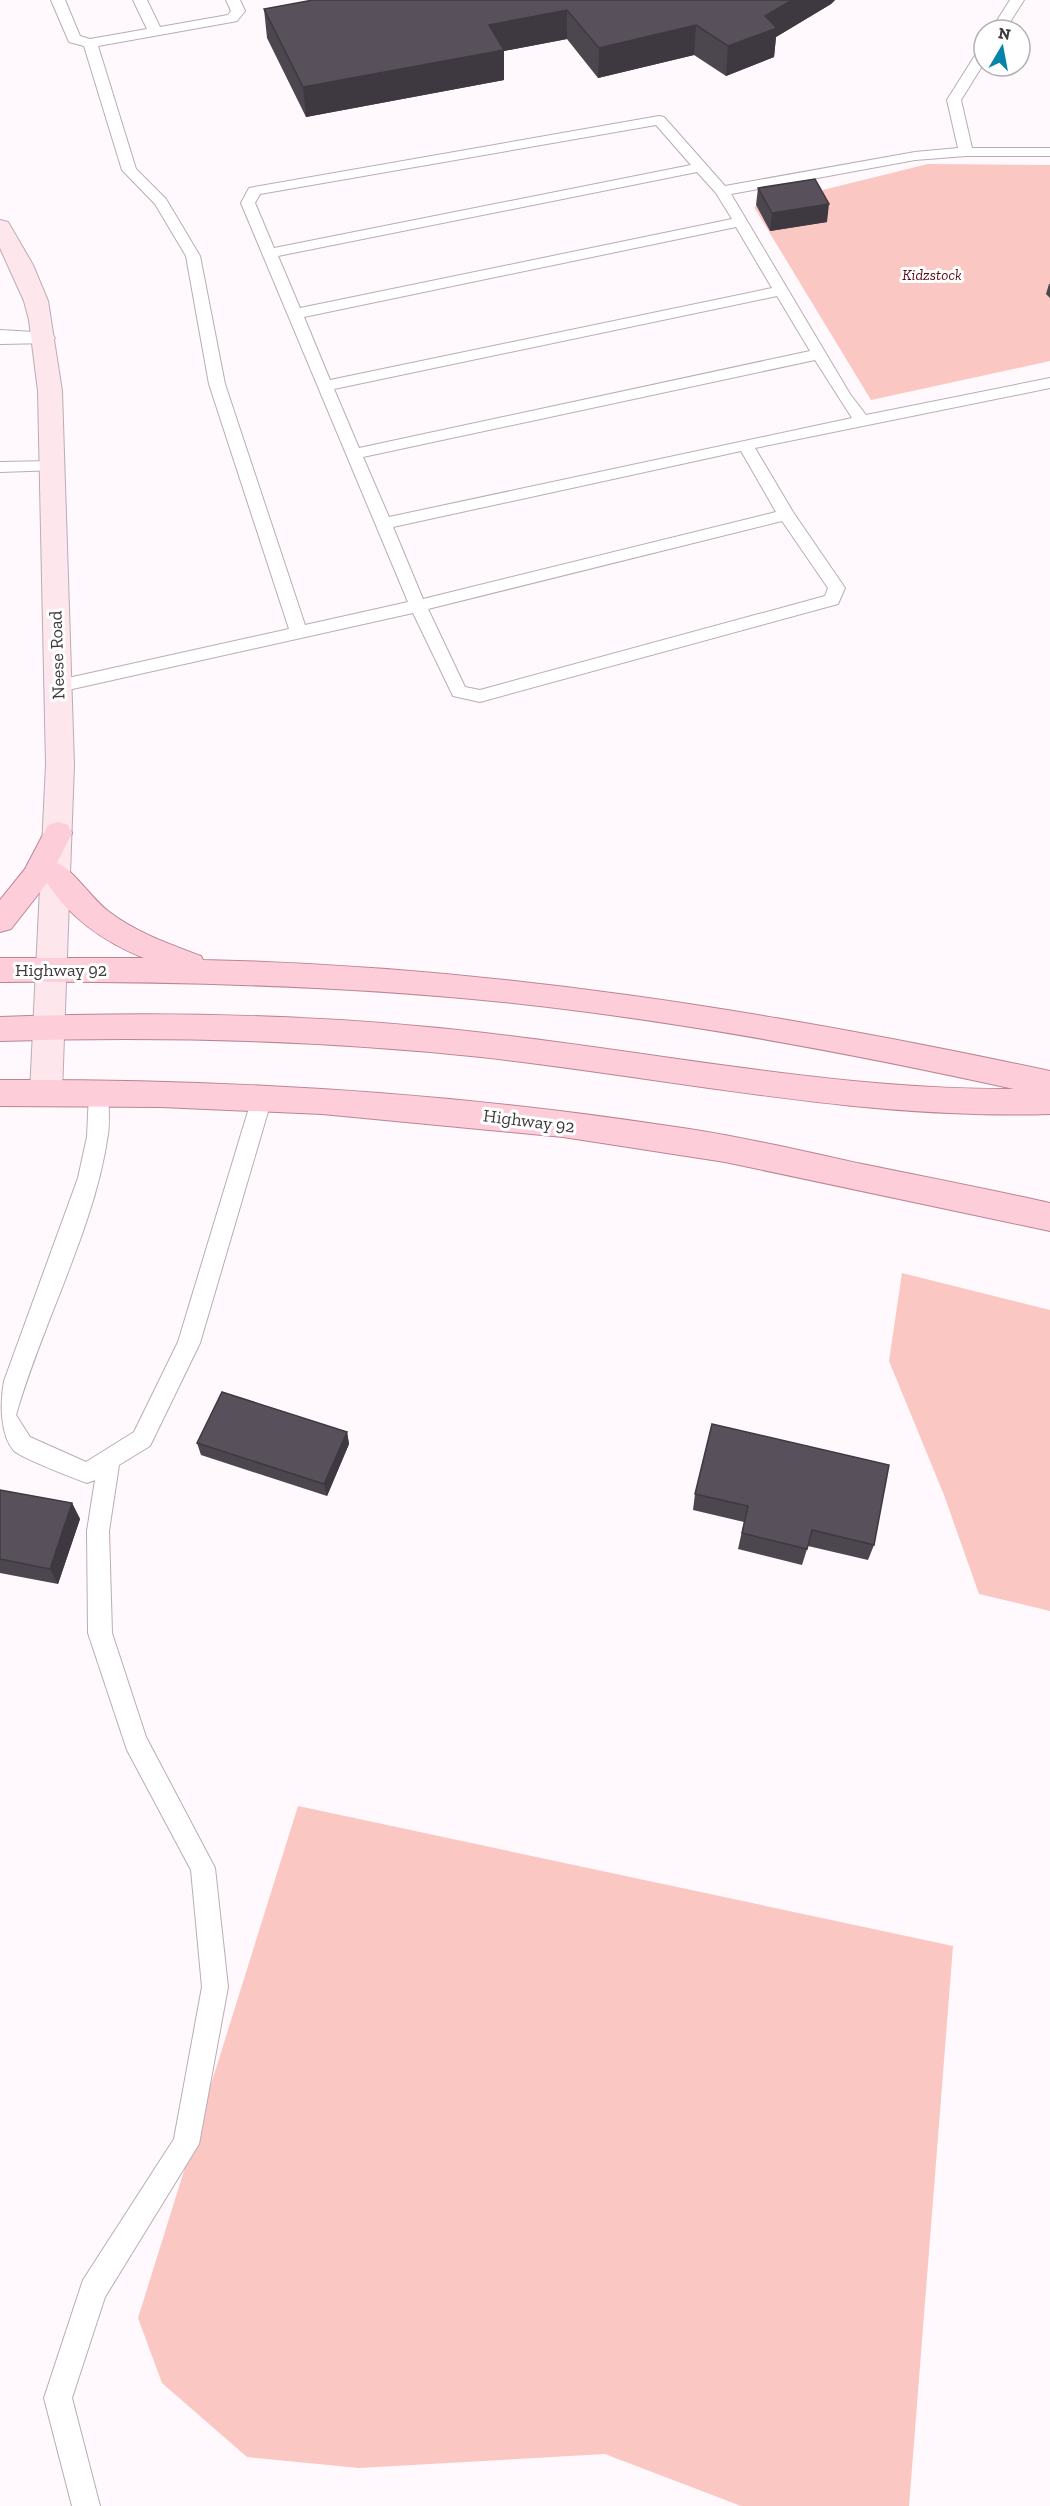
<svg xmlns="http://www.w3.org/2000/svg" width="1050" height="2506" font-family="'Zilla Slab',serif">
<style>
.green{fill:#fbc7c2}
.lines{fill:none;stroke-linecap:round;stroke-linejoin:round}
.lane-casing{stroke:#b9adb5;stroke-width:2}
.street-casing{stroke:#b9adb5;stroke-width:2}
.secondary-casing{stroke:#b9adb5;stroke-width:2}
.primary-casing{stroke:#b98593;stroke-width:2}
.lane{fill:#fff;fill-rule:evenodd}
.street{fill:#fff;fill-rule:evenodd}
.secondary{fill:#fee6ed;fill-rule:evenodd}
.primary{fill:#fdceda;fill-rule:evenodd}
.wall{fill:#4c464e}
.shaded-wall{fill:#3e3940}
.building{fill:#58515b;stroke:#3e3940;stroke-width:1.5}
.labels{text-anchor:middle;stroke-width:6;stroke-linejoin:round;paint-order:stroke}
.far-park-label{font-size:15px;font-style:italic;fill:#5b0b11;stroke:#fff}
.street-label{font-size:18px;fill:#3e3a3d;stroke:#fff}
</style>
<rect width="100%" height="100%" fill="#fff8fc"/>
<path class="green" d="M 928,164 L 1050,165 L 1050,361 L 871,400 L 754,207 Z
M 902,1273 L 1050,1310 L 1050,1611 L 979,1594 L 944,1495 L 889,1361 Z
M 298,1806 L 953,1946 L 909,2506 L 741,2506 L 605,2454 L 359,2468 L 247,2457 L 162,2383 L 138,2318 Z"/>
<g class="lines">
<defs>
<path id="lane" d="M 51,0 L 65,0 L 80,36 L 90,39 L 147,29 L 133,0 L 147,0 L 160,27 L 228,15 L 231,11 L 226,0 L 240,0 L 245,11 L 237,21 L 232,22 L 98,46 L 136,169 L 166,199 L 200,256 L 225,384 L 305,625 L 408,602 L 241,203 L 249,188 L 659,116 L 664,117 L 725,186 L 915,152 L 958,148 L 947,100 L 979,49 L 984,48 L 984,63 L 961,100 L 972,148 L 1050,148 L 1050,156 L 966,156 L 915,160 L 731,194 L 850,394 L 866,415 L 1050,378 L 1050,388 L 755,448 L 793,512 L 845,588 L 838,604 L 480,702 L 453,696 L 413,613 L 59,692 L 53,690 L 50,686 L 59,680 L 289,629 L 209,384 L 186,256 L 155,204 L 122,170 L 84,46 L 69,42 ZM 656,125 L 691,165 L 274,248 L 255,203 L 260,194 ZM 697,172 L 716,193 L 732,219 L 300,308 L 278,256 ZM 736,227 L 772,288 L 330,380 L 304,317 ZM 777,296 L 810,351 L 359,448 L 334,389 ZM 815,360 L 852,418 L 389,517 L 363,457 ZM 741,451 L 776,512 L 423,599 L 393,527 ZM 782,521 L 828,588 L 825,596 L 480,690 L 465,687 L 428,609 Z
M 1010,0 L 1024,0 L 1005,30 L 991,30 Z
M 52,461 L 60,466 L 58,470 L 0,472 L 0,462 Z
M 99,1085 L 106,1087 L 109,1093 C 108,1107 110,1121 108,1134 C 95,1228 42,1323 16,1415 L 30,1437 L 86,1462 L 134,1432 L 178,1342 L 252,1098 L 255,1092 L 262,1090 L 269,1092 L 272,1098 L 200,1343 L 150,1446 L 119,1465 L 109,1531 L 112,1633 L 146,1737 L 215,1868 L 228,1987 L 199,2144 L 105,2297 L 72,2398 L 100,2506 L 72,2506 L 44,2398 L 83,2280 L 174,2139 L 202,1987 L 191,1870 L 127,1750 L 88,1633 L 87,1531 L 95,1480 L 87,1483 C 73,1478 24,1459 14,1451 C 0,1435 0,1403 4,1381 L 78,1178 L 87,1137 L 89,1093 L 92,1087 Z"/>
<path id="street" d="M 0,330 L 51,333 L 55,338 L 51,343 L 0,344 Z"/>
<path id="secondary" d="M 0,220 L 8,222 L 11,227 L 33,265 L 48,301 L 62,391 L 74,765 L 62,1092 L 57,1101 L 46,1105 L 35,1101 L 30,1092 L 46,765 L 38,391 L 29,320 L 24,301 L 0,248 Z"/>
<path id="primary" d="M 58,822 L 68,825 L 72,833 L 57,863 C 72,868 92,899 108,911 C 135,932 169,944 201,956 L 203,960 C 489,966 770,1011 1050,1071 L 1050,1114 C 859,1120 670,1078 481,1057 C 321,1040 161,1036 0,1041 L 0,1017 C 162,1011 324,1014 485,1033 C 661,1053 837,1090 1014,1089 C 846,1052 675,1020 503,1002 C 336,985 168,981 0,982 L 0,958 L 144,958 C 104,942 71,919 47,883 L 11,929 L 0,932 L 0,900 L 25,869 L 48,825 Z
M 0,1080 C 224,1079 447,1092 669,1126 C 734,1135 798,1150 862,1164 C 925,1177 988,1189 1050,1203 L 1050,1231 L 725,1162 L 563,1137 L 322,1114 L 161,1107 L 0,1106 Z"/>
</defs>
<use href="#lane" class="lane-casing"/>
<use href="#street" class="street-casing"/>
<use href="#secondary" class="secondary-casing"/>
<use href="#primary" class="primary-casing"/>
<use href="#lane" class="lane"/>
<use href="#street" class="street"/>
<use href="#secondary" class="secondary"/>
<use href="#primary" class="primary"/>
</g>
<path class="wall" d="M 313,0 L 835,0 L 831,4 L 776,37 L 774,57 L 726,76 L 694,55 L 598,78 L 567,39 L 504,51 L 504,80 L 306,117 L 267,38 L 264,9 Z
M 758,188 L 827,222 L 770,231 L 756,205 Z
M 1049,284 L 1050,284 L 1050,298 L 1046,294 Z
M 712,1424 L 874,1545 L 868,1560 L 808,1546 L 802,1565 L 738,1549 L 744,1522 L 693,1510 L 695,1494 Z
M 347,1432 L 349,1444 L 327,1496 L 201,1455 L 197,1443 Z
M 0,1490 L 72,1503 L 80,1519 L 58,1584 L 0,1573 Z"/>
<path class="shaded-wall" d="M 792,0 L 835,0 L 831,4 L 776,37 L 774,57 L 726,76 L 728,46 L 765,16 Z
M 567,10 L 567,39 L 504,51 L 504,80 L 306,117 L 303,87 L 489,25 Z
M 696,25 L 694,55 L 598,78 L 599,48 Z
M 829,204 L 827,222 L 770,231 L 772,213 Z
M 347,1432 L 349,1444 L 327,1496 L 324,1484 Z
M 72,1503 L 80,1519 L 58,1584 L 50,1569 Z"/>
<path class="building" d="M 313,0 L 792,0 L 765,16 L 777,28 L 728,46 L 696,25 L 599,48 L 567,10 L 489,25 L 504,50 L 303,87 L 264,9 Z
M 815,179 L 829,204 L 772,213 L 758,188 Z
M 222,1392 L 347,1432 L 324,1484 L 197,1443 Z
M 712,1424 L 889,1465 L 874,1545 L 812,1530 L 807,1549 L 742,1533 L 748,1506 L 695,1494 Z
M 0,1490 L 72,1503 L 50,1569 L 0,1559 Z"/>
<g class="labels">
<g class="far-park-label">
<text x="932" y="280">Kidzstock</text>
</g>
<g class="street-label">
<text transform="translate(57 655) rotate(-92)" y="6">Neese Road</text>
<text x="61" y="976">Highway 92</text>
<text transform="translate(529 1121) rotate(7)" y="6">Highway 92</text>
</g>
</g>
<g transform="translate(1002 48) rotate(10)"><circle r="28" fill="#ffffff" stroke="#b2b0b1" stroke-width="1.5"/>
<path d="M0-4.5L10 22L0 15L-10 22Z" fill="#0683a8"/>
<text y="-9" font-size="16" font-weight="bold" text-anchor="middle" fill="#3e3a3d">N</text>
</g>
</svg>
